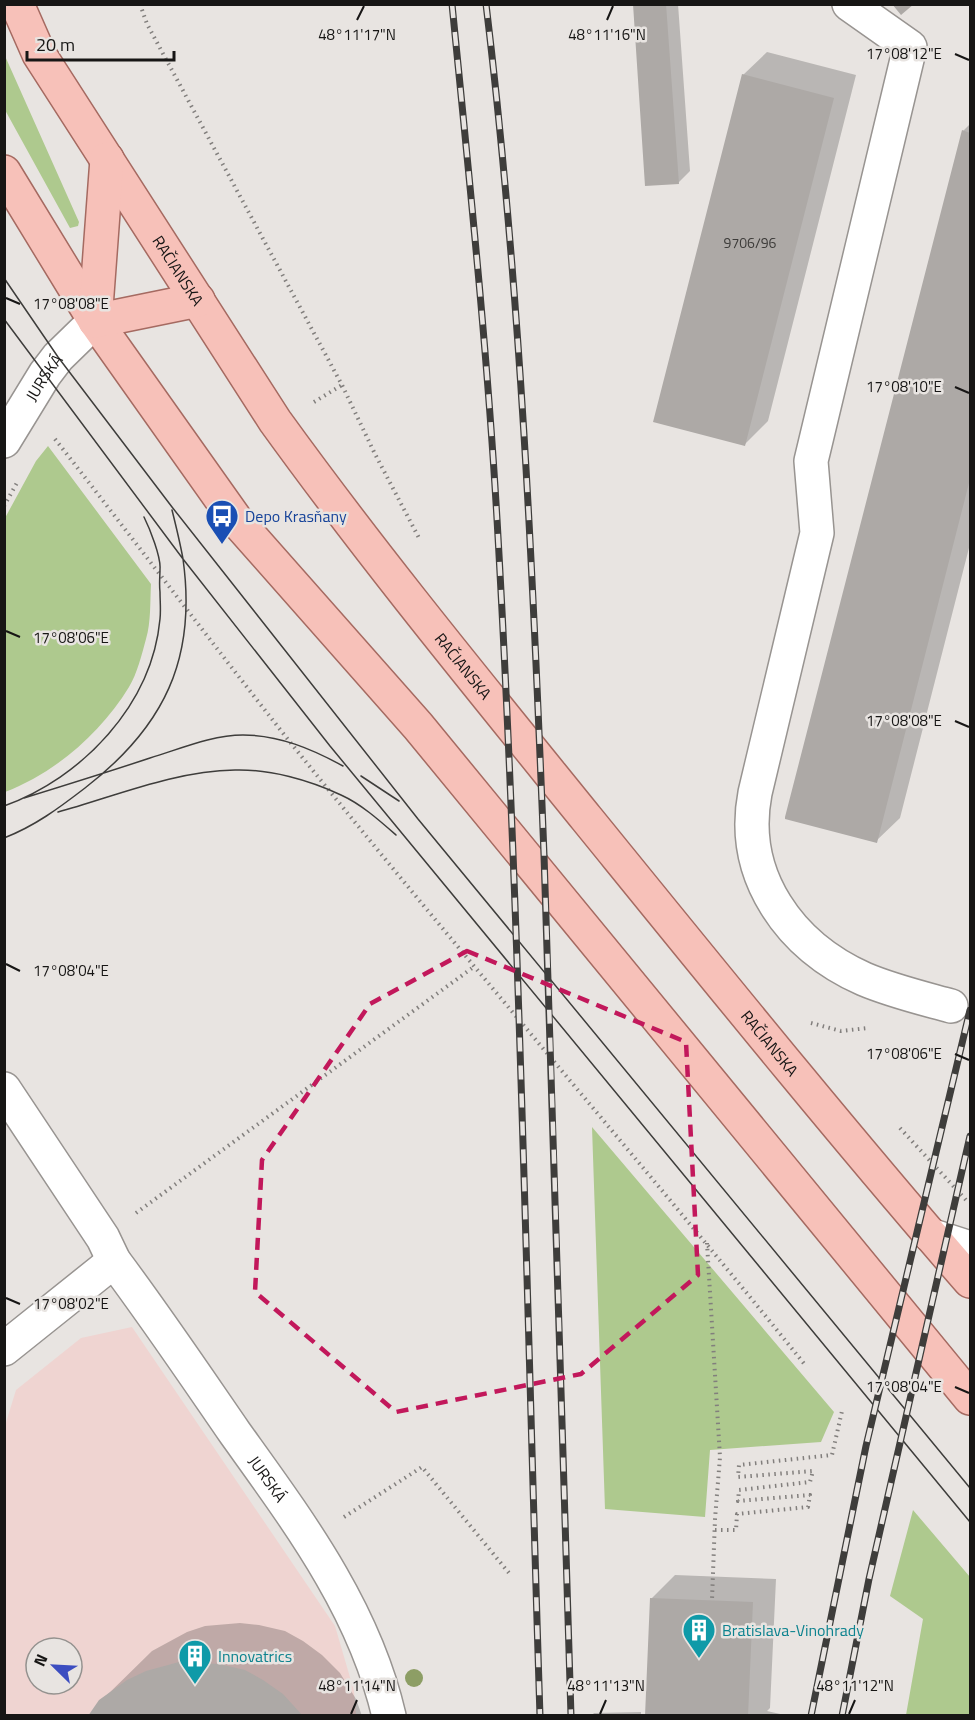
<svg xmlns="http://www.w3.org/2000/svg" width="975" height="1720" font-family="'Titillium Web',sans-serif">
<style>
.commercial{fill:#efd4d1;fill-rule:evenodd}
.green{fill:#aec98e}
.shadow{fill:#0003}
.building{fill:#ada9a6}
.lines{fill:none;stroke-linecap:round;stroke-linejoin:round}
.minor-casing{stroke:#989491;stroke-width:36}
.major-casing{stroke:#a56a61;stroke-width:36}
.path{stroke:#827f7d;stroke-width:4;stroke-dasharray:1.5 4.5;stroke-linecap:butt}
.minor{stroke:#fff;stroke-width:33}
.major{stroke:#f7c1b9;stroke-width:33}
.tram{stroke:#3e3d3b;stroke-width:1.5}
.rail-casing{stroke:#3e3d3b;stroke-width:7}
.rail{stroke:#e8e4e1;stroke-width:4.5;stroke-dasharray:14;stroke-linecap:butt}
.tree{fill:#8d9e65}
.marked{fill:none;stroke:#c2185b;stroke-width:4.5;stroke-dasharray:12 8;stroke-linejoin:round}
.ticks{fill:none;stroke:#171615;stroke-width:2}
.labels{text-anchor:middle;stroke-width:5;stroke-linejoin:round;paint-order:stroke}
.number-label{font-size:14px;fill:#3c3b39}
.street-label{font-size:16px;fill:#171615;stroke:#e8e4e1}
.transit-label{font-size:16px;fill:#164399;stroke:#e8e4e1;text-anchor:start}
.culture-label{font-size:16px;fill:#0d838f;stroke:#e8e4e1;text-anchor:start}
.ticks-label{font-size:15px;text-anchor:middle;fill:#171615;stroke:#e8e4e1;stroke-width:5;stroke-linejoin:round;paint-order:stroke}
</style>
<rect width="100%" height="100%" fill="#e8e4e1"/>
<path class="commercial" d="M 132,1327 L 335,1626 L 354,1691 L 356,1715 L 5,1716 L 4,1429 L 16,1390 L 81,1338 ZM 36,1648 L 72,1648 L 72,1684 L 36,1684 Z"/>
<path class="green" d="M 5,56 L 79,222 L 78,226 L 70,228 L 5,110 Z
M 48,446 L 151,584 C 150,602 151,622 146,639 C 142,654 137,674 129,687 C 101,733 55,773 5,792 L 5,518 L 36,461 Z
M 592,1127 L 834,1412 L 821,1442 L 710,1450 L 705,1517 L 605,1509 Z
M 913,1510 L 970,1577 L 970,1715 L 906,1715 L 923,1619 L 890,1596 Z"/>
<path class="shadow" d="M 634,4 L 678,4 L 690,171 L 678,183 Z
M 767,52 L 856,75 L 768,421 L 745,444 L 743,75 Z
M 970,124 L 970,544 L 900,818 L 876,841 L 963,131 Z
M 675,1575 L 776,1579 L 770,1708 L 767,1711 L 789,1716 L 646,1716 L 652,1598 Z
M 240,1623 L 259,1625 L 285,1631 L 303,1641 L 322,1655 L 340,1673 L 356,1699 L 362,1716 L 90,1716 L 101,1701 L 152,1651 L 187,1632 L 205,1626 Z
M 641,1712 L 641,1716 L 591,1716 L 594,1713 Z
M 533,1714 L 533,1716 L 488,1716 L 488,1715 Z"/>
<path class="building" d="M 633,4 L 666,4 L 679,184 L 645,186 Z
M 892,4 L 914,4 L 901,15 Z
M 742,74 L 834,98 L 745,446 L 653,422 Z
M 962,130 L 970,133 L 970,479 L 877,843 L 785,819 L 785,817 Z
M 650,1598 L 753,1602 L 748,1716 L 645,1716 Z
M 179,1662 L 219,1664 L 245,1670 L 263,1680 L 283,1694 L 303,1716 L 88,1716 L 99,1700 L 127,1680 L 146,1671 Z"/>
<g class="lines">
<defs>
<g id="minor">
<path d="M 849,4 L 910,47 L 811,461 L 817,533 L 755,793 C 739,876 790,946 864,979 C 892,991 922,998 951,1006"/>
<path id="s1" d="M 4,441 L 45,374 L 58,357 L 95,321"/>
<path id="s2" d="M 4,1089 L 103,1238 L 114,1261 C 156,1317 195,1375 235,1433 C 298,1521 364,1608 389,1716"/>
<path d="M 930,1235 L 970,1248"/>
<path d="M 4,1349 L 114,1261"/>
</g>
<g id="major">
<path id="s3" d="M 17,4 L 39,54 L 275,421 C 374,558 481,688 587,819 C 713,974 839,1130 970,1281"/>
<path d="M 4,172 L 95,321 L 236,520 L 418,726 L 970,1398"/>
<path d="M 95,321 L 107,159"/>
<path d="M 95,321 L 198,300"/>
</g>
</defs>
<use href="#minor" class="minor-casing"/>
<use href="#major" class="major-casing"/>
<path class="path" d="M 140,4 L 147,24 L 342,385 L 375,454 L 419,538
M 314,402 L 342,385
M 55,439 C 134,540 211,642 290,742 C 459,953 637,1156 806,1366
M 4,506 L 18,481
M 811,1023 L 841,1031 L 868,1028
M 900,1128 L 966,1200
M 136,1213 L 475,966
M 707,1243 L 720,1457 L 715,1519 L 712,1600
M 344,1517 L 422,1467 L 509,1573
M 715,1530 L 736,1530 L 737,1514 L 808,1507 L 810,1495 L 738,1501 L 739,1490 L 810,1482 L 813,1471 L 738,1477 L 739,1465 L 832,1455 L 842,1411"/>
<use href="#minor" class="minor"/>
<use href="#major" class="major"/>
<path class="tram" d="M 4,278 L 58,357 L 172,507 L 418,819 L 970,1488
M 4,319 L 183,559 L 330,746 L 970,1522
M 361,776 L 399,801
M 24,798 C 66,785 108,772 150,758 C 180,749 212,735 243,735 C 279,735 312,749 343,766
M 4,806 C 82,778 152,705 160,619 C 161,610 160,601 160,592 C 159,584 160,576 160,569 C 161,557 150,529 144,517
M 58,812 C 116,796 174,771 235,770 C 270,769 309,780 341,795 C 361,804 379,820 396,835
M 4,838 C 35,826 59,808 85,788 C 164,727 197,659 183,559 C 180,542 176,526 172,510"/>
<defs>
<path id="rail" d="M 452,4 C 469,176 487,347 497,519 C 520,918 527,1317 540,1716
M 486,4 C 520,286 533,571 544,855 C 554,1142 562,1429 571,1716
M 811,1716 L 866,1446 L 970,1010
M 842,1716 L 869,1579 L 970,1136"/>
</defs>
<use href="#rail" class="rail-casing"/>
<use href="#rail" class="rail"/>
</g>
<circle class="tree" cx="414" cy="1678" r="9"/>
<path class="marked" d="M 467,951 L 686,1042 L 698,1275 L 581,1374 L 396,1412 L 255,1292 L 262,1160 L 370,1004 Z"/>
<path class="ticks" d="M 357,20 L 364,6M 607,20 L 613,6M 955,54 L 969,60M 6,298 L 20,304M 955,387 L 969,393M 6,631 L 20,637M 955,721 L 969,727M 6,964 L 20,971M 955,1054 L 969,1060M 6,1298 L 20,1304M 955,1387 L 969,1393M 351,1714 L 357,1700M 600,1714 L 606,1700M 849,1714 L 855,1700"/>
<defs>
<symbol id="bus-pin" viewBox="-11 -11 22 30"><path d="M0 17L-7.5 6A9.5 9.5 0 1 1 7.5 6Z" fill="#1a4fb4" stroke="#e8e4e1"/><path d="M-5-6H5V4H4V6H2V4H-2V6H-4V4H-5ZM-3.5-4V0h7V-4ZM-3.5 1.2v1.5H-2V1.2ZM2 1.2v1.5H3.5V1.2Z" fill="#fff"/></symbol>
<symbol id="building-pin" viewBox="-11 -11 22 30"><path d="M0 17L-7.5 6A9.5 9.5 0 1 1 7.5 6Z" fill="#0f9aa8" stroke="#e8e4e1"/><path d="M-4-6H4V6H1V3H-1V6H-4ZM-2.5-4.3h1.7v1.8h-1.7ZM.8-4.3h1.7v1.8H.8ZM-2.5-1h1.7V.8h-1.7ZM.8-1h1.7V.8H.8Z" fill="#fff"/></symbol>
</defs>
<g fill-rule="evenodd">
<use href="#bus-pin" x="203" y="497" width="38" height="52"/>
<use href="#building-pin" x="680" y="1611" width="38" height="52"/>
<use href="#building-pin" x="176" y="1637" width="38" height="52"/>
</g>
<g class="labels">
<g class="number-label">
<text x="750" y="248">9706/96</text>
</g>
<g class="street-label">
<text dy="6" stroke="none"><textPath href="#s3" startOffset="312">RAČIANSKA</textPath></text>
<text dy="6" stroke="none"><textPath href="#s1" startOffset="75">JURSKÁ</textPath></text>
<text dy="6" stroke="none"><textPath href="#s3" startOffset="800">RAČIANSKA</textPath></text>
<text dy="6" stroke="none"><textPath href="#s3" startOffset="1286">RAČIANSKA</textPath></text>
<text dy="6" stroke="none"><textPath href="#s2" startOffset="471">JURSKÁ</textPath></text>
</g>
<g class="transit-label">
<text x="245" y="522">Depo Krasňany</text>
</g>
<g class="culture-label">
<text x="722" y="1636">Bratislava-Vinohrady</text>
<text x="218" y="1662">Innovatrics</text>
</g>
</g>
<g class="ticks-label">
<text x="357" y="40">48°11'17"N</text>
<text x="607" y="40">48°11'16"N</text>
<text x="904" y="59">17°08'12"E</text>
<text x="71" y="309">17°08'08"E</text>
<text x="904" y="392">17°08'10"E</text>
<text x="71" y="643">17°08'06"E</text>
<text x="904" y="726">17°08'08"E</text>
<text x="71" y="976">17°08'04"E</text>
<text x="904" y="1059">17°08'06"E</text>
<text x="71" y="1309">17°08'02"E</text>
<text x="904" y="1392">17°08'04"E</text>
<text x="357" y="1691">48°11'14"N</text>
<text x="606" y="1691">48°11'13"N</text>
<text x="855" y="1691">48°11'12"N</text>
</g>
<rect width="975" height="1720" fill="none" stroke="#171615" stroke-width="12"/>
<g transform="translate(54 1666) rotate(294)"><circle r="28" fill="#e8e4e1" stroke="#94928f" stroke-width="1.5"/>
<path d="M0-4.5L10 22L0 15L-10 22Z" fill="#3c4dc0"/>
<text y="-9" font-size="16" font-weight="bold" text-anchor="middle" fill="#171615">N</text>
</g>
<path d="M27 51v9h147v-9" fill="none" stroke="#171615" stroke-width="3"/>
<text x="36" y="51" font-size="18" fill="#171615" stroke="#e8e4e1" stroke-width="4.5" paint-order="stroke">20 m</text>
</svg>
